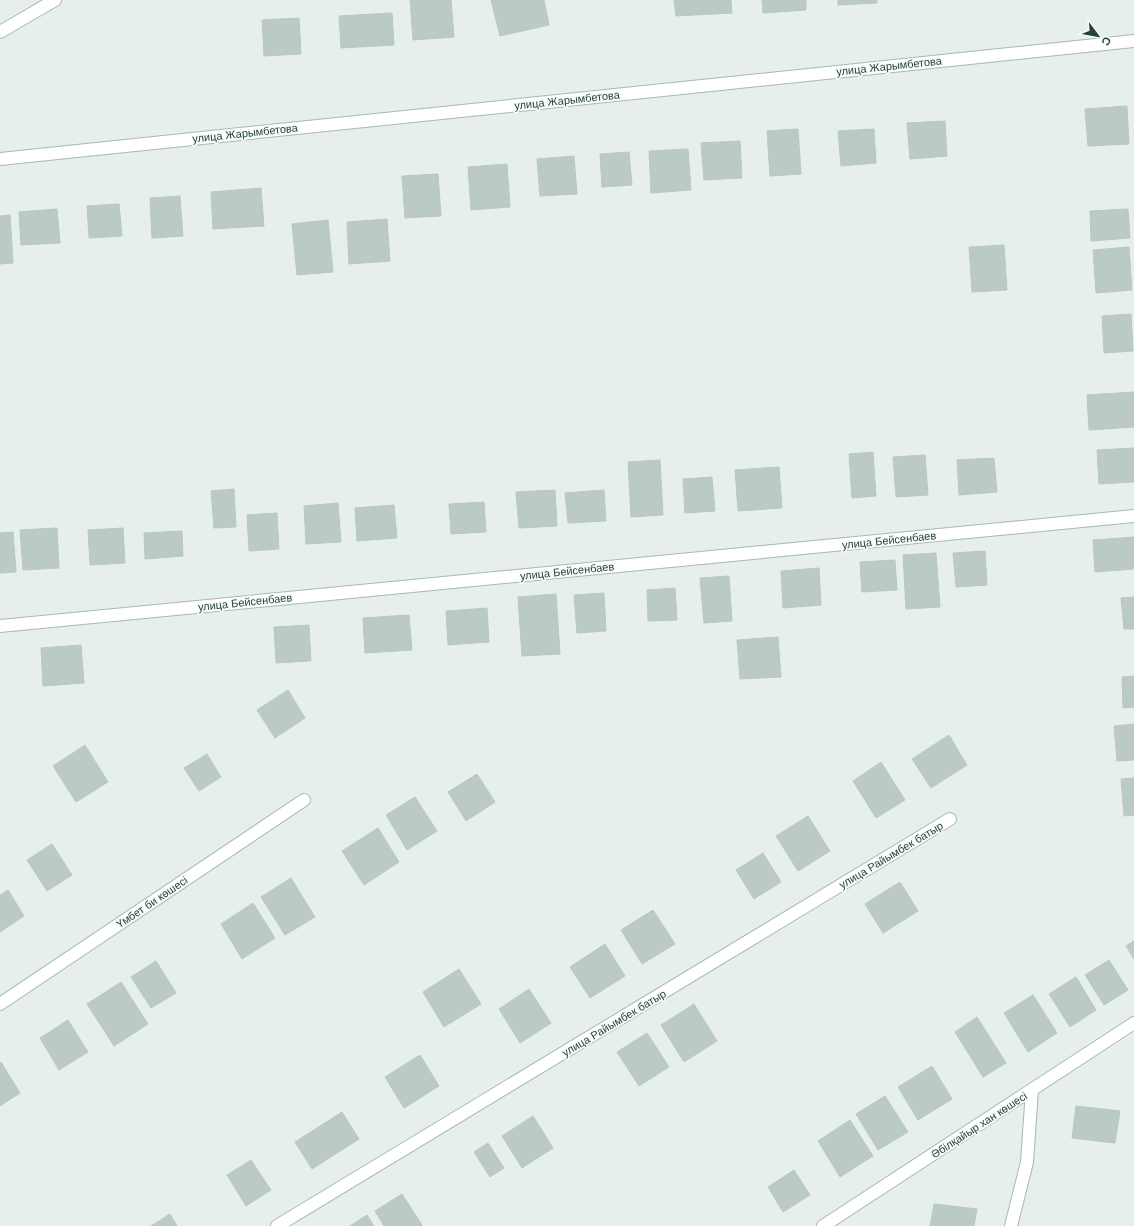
<svg xmlns="http://www.w3.org/2000/svg" width="1134" height="1226" font-family="Helvetica,sans-serif">
<style>
.building{fill:#bbcac4;stroke:#b8c9c2}
.lines{fill:none;stroke-linecap:round;stroke-linejoin:round}
.minor-casing{stroke:#a8b8b2;stroke-width:14}
.minor{stroke:#fff;stroke-width:12}
.labels{text-anchor:middle;stroke-width:3.5;stroke-linejoin:round;paint-order:stroke}
.street-label{font-size:11px;fill:#24423a;stroke:#f7fbf9}
</style>
<rect width="100%" height="100%" fill="#e6efeb"/>
<path class="building" d="M 410,0 L 451,0 L 454,37 L 413,40 Z
M 491,0 L 544,0 L 549,25 L 500,36 Z
M 674,0 L 731,0 L 732,13 L 676,16 Z
M 762,0 L 806,0 L 806,10 L 763,13 Z
M 838,0 L 877,0 L 877,3 L 838,5 Z
M 392,13 L 394,45 L 341,48 L 339,16 Z
M 299,18 L 301,54 L 264,56 L 262,20 Z
M 1127,106 L 1129,144 L 1088,146 L 1085,109 Z
M 945,121 L 947,156 L 910,159 L 907,123 Z
M 798,129 L 801,174 L 770,176 L 767,131 Z
M 874,129 L 876,163 L 841,166 L 838,131 Z
M 740,141 L 742,178 L 704,180 L 701,143 Z
M 688,149 L 691,190 L 651,193 L 649,151 Z
M 629,152 L 632,185 L 602,187 L 600,154 Z
M 574,156 L 577,194 L 540,196 L 537,159 Z
M 507,164 L 510,207 L 471,210 L 468,167 Z
M 438,174 L 441,216 L 405,218 L 402,176 Z
M 261,188 L 264,226 L 213,229 L 211,192 Z
M 180,196 L 183,236 L 152,238 L 150,198 Z
M 119,204 L 122,236 L 89,238 L 87,206 Z
M 57,209 L 60,243 L 21,245 L 19,212 Z
M 1128,209 L 1130,238 L 1091,241 L 1090,211 Z
M 10,215 L 13,263 L 0,264 L 0,216 Z
M 387,219 L 390,261 L 349,264 L 347,222 Z
M 328,220 L 333,272 L 297,275 L 292,224 Z
M 1004,245 L 1007,290 L 972,292 L 969,247 Z
M 1129,247 L 1132,290 L 1096,293 L 1093,250 Z
M 1131,314 L 1133,351 L 1104,353 L 1102,316 Z
M 1134,392 L 1134,427 L 1089,430 L 1087,395 Z
M 1134,448 L 1134,482 L 1099,484 L 1097,450 Z
M 873,452 L 876,496 L 852,498 L 849,454 Z
M 925,455 L 928,495 L 896,497 L 893,457 Z
M 994,458 L 997,492 L 959,495 L 957,460 Z
M 660,460 L 663,515 L 631,517 L 628,462 Z
M 779,467 L 782,508 L 738,511 L 735,470 Z
M 712,477 L 715,511 L 685,513 L 683,479 Z
M 234,489 L 236,527 L 214,528 L 211,491 Z
M 555,490 L 557,526 L 519,528 L 516,492 Z
M 604,490 L 606,521 L 568,523 L 565,493 Z
M 484,502 L 486,532 L 451,534 L 449,504 Z
M 338,503 L 341,542 L 306,544 L 304,506 Z
M 394,505 L 397,538 L 357,541 L 355,508 Z
M 277,513 L 279,549 L 249,551 L 247,515 Z
M 57,528 L 59,568 L 23,570 L 20,530 Z
M 123,528 L 125,563 L 90,565 L 88,530 Z
M 182,531 L 183,556 L 145,559 L 144,533 Z
M 13,532 L 16,572 L 0,573 L 0,533 Z
M 1134,537 L 1134,569 L 1095,572 L 1093,540 Z
M 985,551 L 987,585 L 956,587 L 953,553 Z
M 936,553 L 940,607 L 906,609 L 903,555 Z
M 895,560 L 897,590 L 862,592 L 860,562 Z
M 819,568 L 821,605 L 783,608 L 781,571 Z
M 729,576 L 732,621 L 704,623 L 700,578 Z
M 675,588 L 677,620 L 648,621 L 647,590 Z
M 604,593 L 606,631 L 577,633 L 574,595 Z
M 556,594 L 560,654 L 522,656 L 518,597 Z
M 1134,597 L 1134,629 L 1124,629 L 1121,598 Z
M 487,608 L 489,642 L 448,645 L 446,611 Z
M 409,615 L 412,650 L 365,653 L 363,618 Z
M 309,625 L 311,661 L 276,663 L 274,627 Z
M 778,637 L 781,677 L 740,679 L 737,640 Z
M 81,645 L 84,683 L 43,686 L 41,648 Z
M 1134,676 L 1134,707 L 1123,708 L 1122,677 Z
M 288,690 L 305,718 L 275,738 L 257,710 Z
M 1134,724 L 1134,760 L 1117,761 L 1114,726 Z
M 949,735 L 967,765 L 931,788 L 912,759 Z
M 85,745 L 108,782 L 76,802 L 53,766 Z
M 207,754 L 221,777 L 199,791 L 184,768 Z
M 881,762 L 905,800 L 876,818 L 853,781 Z
M 477,774 L 495,802 L 466,821 L 448,792 Z
M 1134,778 L 1134,815 L 1124,816 L 1121,779 Z
M 415,797 L 437,831 L 407,850 L 386,815 Z
M 808,816 L 830,851 L 798,871 L 776,836 Z
M 378,828 L 399,862 L 364,885 L 342,851 Z
M 52,844 L 72,875 L 47,891 L 27,860 Z
M 763,853 L 781,882 L 754,899 L 736,870 Z
M 291,878 L 315,917 L 285,935 L 261,897 Z
M 900,882 L 918,911 L 883,933 L 865,904 Z
M 8,890 L 24,916 L 0,932 L 0,895 Z
M 253,903 L 275,938 L 242,959 L 221,924 Z
M 653,910 L 675,944 L 642,964 L 621,930 Z
M 1134,941 L 1134,959 L 1126,946 Z
M 605,944 L 625,976 L 590,998 L 570,967 Z
M 1109,960 L 1128,990 L 1104,1005 L 1085,975 Z
M 156,961 L 176,993 L 151,1008 L 131,977 Z
M 459,969 L 481,1004 L 444,1027 L 423,992 Z
M 1076,977 L 1096,1010 L 1070,1027 L 1049,994 Z
M 121,982 L 148,1024 L 114,1046 L 87,1004 Z
M 529,989 L 551,1023 L 520,1043 L 499,1009 Z
M 1033,995 L 1057,1033 L 1028,1052 L 1004,1013 Z
M 694,1004 L 717,1041 L 684,1062 L 661,1025 Z
M 977,1017 L 1006,1063 L 983,1077 L 955,1032 Z
M 68,1020 L 88,1052 L 59,1070 L 40,1038 Z
M 647,1033 L 669,1067 L 639,1086 L 617,1052 Z
M 420,1055 L 439,1086 L 404,1108 L 385,1077 Z
M 1,1062 L 20,1093 L 0,1106 L 0,1063 Z
M 932,1066 L 952,1099 L 918,1120 L 898,1087 Z
M 885,1096 L 908,1132 L 878,1150 L 856,1114 Z
M 1076,1106 L 1120,1111 L 1115,1143 L 1072,1138 Z
M 342,1112 L 359,1139 L 312,1169 L 295,1142 Z
M 533,1116 L 553,1148 L 522,1168 L 502,1136 Z
M 850,1120 L 873,1156 L 840,1177 L 818,1141 Z
M 488,1143 L 504,1168 L 490,1177 L 474,1152 Z
M 251,1160 L 271,1190 L 246,1206 L 227,1175 Z
M 794,1170 L 810,1195 L 783,1212 L 768,1187 Z
M 402,1194 L 422,1225 L 421,1226 L 384,1226 L 375,1211 Z
M 934,1204 L 977,1209 L 974,1226 L 930,1226 Z
M 170,1214 L 177,1226 L 151,1226 Z
M 367,1215 L 374,1226 L 350,1226 Z"/>
<g class="lines">
<defs>
<path id="minor" d="M 0,32 L 55,0
M 0,159 L 1134,41
M 0,626 L 1134,516
M 0,1004 L 304,800
M 277,1226 L 950,819
M 823,1226 L 1134,1023
M 1011,1226 L 1027,1162 L 1032,1090"/>
</defs>
<use href="#minor" class="minor-casing"/>
<use href="#minor" class="minor"/>
</g>
<g class="labels">
<g class="street-label">
<text transform="translate(889 66) rotate(-6)" y="4">улица Жарымбетова</text>
<text transform="translate(567 100) rotate(-6)" y="4">улица Жарымбетова</text>
<text transform="translate(245 133) rotate(-6)" y="4">улица Жарымбетова</text>
<text transform="translate(889 540) rotate(-6)" y="4">улица Бейсенбаев</text>
<text transform="translate(567 571) rotate(-6)" y="4">улица Бейсенбаев</text>
<text transform="translate(245 602) rotate(-6)" y="4">улица Бейсенбаев</text>
<text transform="translate(891 855) rotate(-31)" y="4">улица Райымбек батыр</text>
<text transform="translate(152 902) rotate(-34)" y="4">Үмбет би көшесі</text>
<text transform="translate(614 1023) rotate(-31)" y="4">улица Райымбек батыр</text>
<text transform="translate(979 1125) rotate(-33)" y="4">Әбілқайыр хан көшесі</text>
</g>
</g>
<g transform="translate(1098 36) rotate(122)" stroke="#f7fbf9" stroke-width="3" paint-order="stroke">
<path d="M0-3L7 15L0 10L-7 15Z" fill="#24423a"/>
<text y="-6" font-size="11" font-weight="bold" text-anchor="middle" fill="#24423a">С</text>
</g>
</svg>
